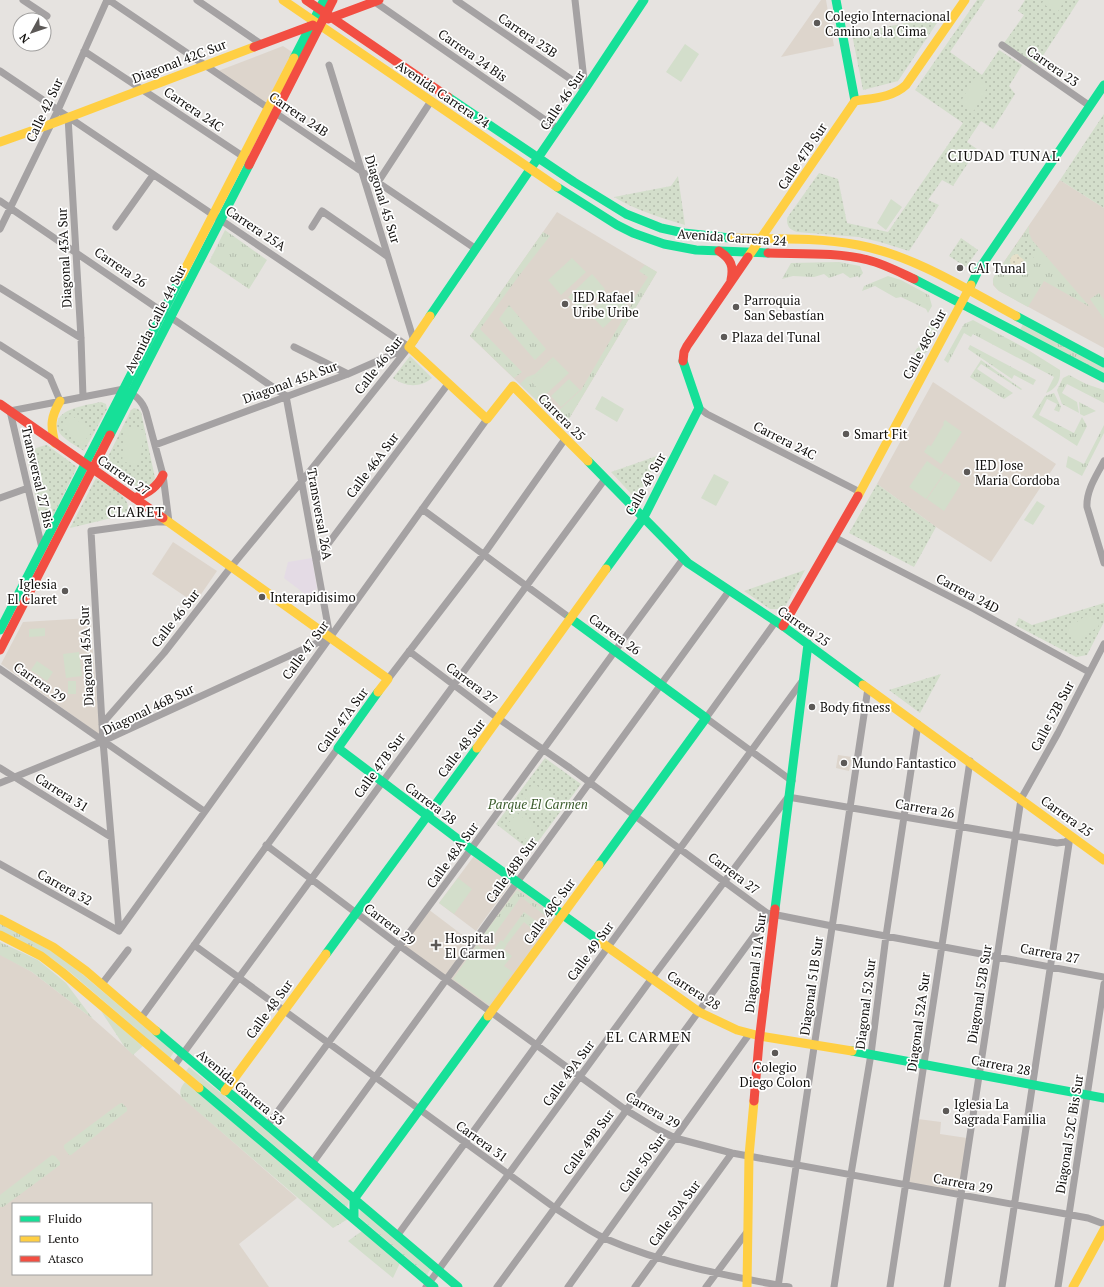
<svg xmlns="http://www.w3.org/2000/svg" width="1104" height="1287" font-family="'PT Serif',serif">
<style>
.industrial{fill:#e4dbe5}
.built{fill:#ddd5cc;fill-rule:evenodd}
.grass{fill:url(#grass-tufts)}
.sand{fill:url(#sand-dots)}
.park{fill:url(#park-dots)}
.garden{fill:#d3decb}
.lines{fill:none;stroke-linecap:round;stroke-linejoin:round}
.street{stroke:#a5a2a3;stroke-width:7}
.fast{stroke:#16e098;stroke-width:9}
.slow{stroke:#ffcf43;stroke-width:9}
.jam{stroke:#f24e42;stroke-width:9}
.poi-dot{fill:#5c5957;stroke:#fff;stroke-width:1.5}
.labels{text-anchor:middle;stroke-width:3.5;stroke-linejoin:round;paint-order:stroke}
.poi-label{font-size:13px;fill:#110f0d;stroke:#fff;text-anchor:start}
.street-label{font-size:13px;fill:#110f0d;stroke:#fff}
.park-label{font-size:13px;font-style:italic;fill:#3a5b2b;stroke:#fff}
.neighbourhood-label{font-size:14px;letter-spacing:1px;fill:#110f0d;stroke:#fff}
</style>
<defs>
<pattern id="grass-tufts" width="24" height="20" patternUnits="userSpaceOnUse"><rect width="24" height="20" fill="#d3decb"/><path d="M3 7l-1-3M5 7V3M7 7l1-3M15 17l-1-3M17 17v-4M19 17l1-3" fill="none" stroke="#b4bdad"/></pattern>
<pattern id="sand-dots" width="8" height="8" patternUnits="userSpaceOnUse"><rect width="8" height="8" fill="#e5dfc9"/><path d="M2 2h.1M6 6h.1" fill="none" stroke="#c3beab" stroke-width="1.8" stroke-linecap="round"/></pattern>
<pattern id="park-dots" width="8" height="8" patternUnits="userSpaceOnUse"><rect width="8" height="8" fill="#d3decb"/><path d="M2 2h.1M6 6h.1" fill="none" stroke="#b4bdad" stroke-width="1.8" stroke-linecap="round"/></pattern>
</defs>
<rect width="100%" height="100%" fill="#e6e3e0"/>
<path class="industrial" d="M 312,558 L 317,588 L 309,597 L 284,578 L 288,562 Z"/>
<path class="built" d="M 821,0 L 826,0 L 834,46 L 781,57 Z
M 283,46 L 292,52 L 266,103 L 218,71 Z
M 1060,180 L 1104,208 L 1104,348 L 999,291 L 993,285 L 993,280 L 995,275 Z
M 557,212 L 657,272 L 564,427 L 470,336 Z
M 933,382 L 1056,464 L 991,562 L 936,527 L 877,484 Z
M 173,542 L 217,571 L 195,603 L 152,574 Z
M 90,618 L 100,735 L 1,664 L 23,622 Z
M 838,755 L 852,757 L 849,771 L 836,768 Z
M 474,856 L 511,883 L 476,931 L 439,903 Z
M 517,883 L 560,915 L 492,1012 L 400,946 L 428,909 L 473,943 Z
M 0,954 L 32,972 L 93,1019 L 297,1198 L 239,1244 L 269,1287 L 0,1287 ZM 13,1204 L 151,1204 L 151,1274 L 13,1274 Z
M 918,1119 L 941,1122 L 940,1134 L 967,1138 L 959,1192 L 908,1183 Z"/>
<path class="grass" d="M 1029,226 L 1029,233 L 1032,240 L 1090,307 L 1044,281 L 1028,307 L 999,291 C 993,286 991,281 995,275 Z
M 225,230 L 267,260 L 249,289 L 209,262 Z
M 543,232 L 550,236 L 518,277 L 480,329 L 522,372 L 514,378 L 470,336 Z
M 839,262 L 860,266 L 863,273 L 859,278 L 858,276 L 850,278 L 843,273 L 829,278 L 824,274 L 814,277 L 793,276 L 782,279 L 791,263 Z
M 645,265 L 657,272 L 564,427 L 520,384 L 527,377 L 535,374 L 553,357 L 555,359 L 531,381 L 558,411 L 581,390 L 630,307 L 635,297 L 648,277 L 639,271 Z
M 888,276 L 901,280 L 929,295 L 932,306 L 928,313 L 926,309 L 901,297 L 896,298 L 875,286 L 862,291 L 864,286 Z
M 1099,293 L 1104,300 L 1104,319 L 1090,299 Z
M 509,305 L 546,349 L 535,360 L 499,319 Z
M 932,319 L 941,324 L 927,352 L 923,354 L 914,353 L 917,348 L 918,348 Z
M 973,320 L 1025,348 L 1060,370 C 1061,381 1056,389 1046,393 L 1054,377 L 973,334 L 971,337 L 964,333 L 948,363 L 944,360 L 964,324 Z
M 1023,324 L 1104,368 L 1104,375 L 1020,330 Z
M 970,345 L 1036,380 L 1033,385 L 1014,375 L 1012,379 L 968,349 Z
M 981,360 L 1022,389 L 1021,390 L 981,364 L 977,369 L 1013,393 L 1004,399 L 970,377 Z
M 1069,375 L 1086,384 L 1104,390 L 1104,403 L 1067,384 L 1062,393 L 1077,402 L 1079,413 L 1062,404 L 1057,390 L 1063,378 Z
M 1054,393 L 1061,407 L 1059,412 L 1054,410 L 1057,404 L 1047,399 L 1039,415 L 1074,433 L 1082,417 L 1087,426 L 1077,446 L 1032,417 L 1045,396 Z
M 1079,402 L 1096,411 L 1084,416 L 1080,414 Z
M 1104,425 L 1104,433 L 1082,476 L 1066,467 L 1068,456 L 1084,464 Z
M 517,890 L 553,916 L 551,920 L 521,897 L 491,939 L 484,934 Z
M 524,912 L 536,921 L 531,928 L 524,922 L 507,944 L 503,941 Z
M 0,923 L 62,957 L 174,1052 L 170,1058 L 71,973 L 51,958 L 0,932 Z
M 0,942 L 38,960 L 66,983 L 93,1019 L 32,972 L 0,955 Z
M 101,1011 L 143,1046 L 133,1055 L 124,1046 Z
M 189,1067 L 350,1199 L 347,1207 L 186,1071 Z
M 185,1082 L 348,1219 L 333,1228 L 181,1097 C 179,1090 181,1087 185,1082 Z
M 122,1103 L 127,1108 L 127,1111 L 71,1155 L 69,1155 L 64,1148 L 64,1145 L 119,1104 Z
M 52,1155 L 55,1156 L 60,1162 L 60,1165 L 3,1207 L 0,1207 L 0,1195 Z
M 360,1209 L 431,1268 L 427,1275 L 359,1217 Z
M 362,1231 L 400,1263 L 393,1278 L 348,1241 Z"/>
<path class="sand" d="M1010 261a7 7 0 1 1 14 0a7 7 0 1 1-14 0Z"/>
<path class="park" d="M 977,0 L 985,0 L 950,52 L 982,75 L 999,50 L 1022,65 L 1009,86 L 1015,94 L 993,129 L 981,121 L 967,142 L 977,149 L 953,186 L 942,180 L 928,200 L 939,205 L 909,251 L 880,242 L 859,237 L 797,232 C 789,229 787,227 787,218 L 819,173 L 838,179 L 847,223 L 888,232 L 963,123 L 915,90 Z
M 1025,0 L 1079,0 L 1037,65 L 1004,43 L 1024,15 L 1018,11 Z
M 930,18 L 937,23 L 898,81 L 863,90 L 852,34 Z
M 1104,114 L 1104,208 L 1060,180 Z
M 678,176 L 685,225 C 661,218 636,210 614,197 L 671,186 Z
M 961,238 L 978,250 L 966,267 L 949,256 Z
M1017 250a10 10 0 1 1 20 0a10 10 0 1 1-20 0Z
M 410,356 L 432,378 C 420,388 405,387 393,378 Z
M 101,402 L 106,404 L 107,409 L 84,451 C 78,447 63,439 59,432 C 48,409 88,405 101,402 Z
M 134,408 L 138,409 L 141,412 L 155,478 C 152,485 148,488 140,488 L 103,467 L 131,410 Z
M 47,445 L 77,467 L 51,521 C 46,525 43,523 40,519 L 28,459 C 32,449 36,447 47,445 Z
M 660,455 L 636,499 L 611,472 Z
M 96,478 C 107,485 139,500 124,515 L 70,528 Z
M 877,484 L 936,527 L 914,567 L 849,533 Z
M 805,570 L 784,609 L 770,609 L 744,591 Z
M 1104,603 L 1104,622 L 1087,655 L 1076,657 L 1015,625 L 1019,618 L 1032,625 Z
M 941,674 L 920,713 L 889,690 Z
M 545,758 L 581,784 L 531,851 L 496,824 Z"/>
<path class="garden" d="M 1044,0 L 1065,0 L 1057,13 L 1042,3 Z
M 685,44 L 699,54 L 681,82 L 666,72 Z
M 974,78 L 988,86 L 974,111 L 960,103 Z
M 891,199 L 902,207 L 886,230 L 877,223 Z
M 572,258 L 586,272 L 561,295 L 548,280 Z
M 592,274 L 605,289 L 581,311 L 568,297 Z
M 613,291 L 627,306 L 603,328 L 589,313 Z
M 555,359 L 569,373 L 544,396 L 531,381 Z
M 569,379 L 580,390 L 561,407 L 551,396 Z
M 602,396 L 624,409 L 617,422 L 595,409 Z
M 70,414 L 92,432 L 82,444 L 60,426 Z
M 945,420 L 962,432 L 941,464 L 924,452 L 928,445 L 931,446 L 944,424 L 943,423 Z
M 125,428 L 144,430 L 140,464 L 122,462 Z
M 927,461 L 944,473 L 926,499 L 909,487 Z
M 945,473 L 961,484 L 944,511 L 927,499 Z
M 714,474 L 729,482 L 716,506 L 701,498 Z
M 1037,501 L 1045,506 L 1033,525 L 1024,520 Z
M 1089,613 L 1099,626 L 1076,643 L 1066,630 Z
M 45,628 L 45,636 L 29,637 L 29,629 Z
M 79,652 L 82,676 L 66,678 L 63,654 Z
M 37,661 L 53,672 L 47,681 L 31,670 Z
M 68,681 L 76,681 L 76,694 L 68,694 Z
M 533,783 L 558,801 L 548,815 L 523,797 Z
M 517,813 L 539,830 L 530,842 L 507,825 Z
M 458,878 L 472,889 L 454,914 L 439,903 Z
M 501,940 L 507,944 L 504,950 L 512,956 L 504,966 L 513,972 L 489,1005 L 453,979 L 477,945 L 490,954 Z"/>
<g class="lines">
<path class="street" d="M 23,0 L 47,16
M 109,0 L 476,249
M 197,0 L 261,44
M 456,0 L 585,89
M 575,0 L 585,89
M 375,2 L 558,129
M 1002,45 L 1090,106
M 84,51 L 247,159
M 329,65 L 414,341
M 0,71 L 409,347
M 68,117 L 81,338 L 83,397
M 378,182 L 431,101
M 0,201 L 286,396 L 330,637 L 103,741 L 0,783
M 116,227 L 153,175
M 312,227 L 322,211 L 387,256
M 0,229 L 58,110 L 107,0
M 0,288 L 81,338
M 0,345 L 50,377 L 60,401
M 294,347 L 348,374
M 699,408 L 707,414 L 860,492
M 155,445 L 348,374 L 407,348
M 1104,461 C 1097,475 1086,490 1087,507 L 1104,563
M 0,498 L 28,488
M 422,509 L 570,618
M 834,537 L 974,609 L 1089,672
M 42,548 L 10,411 L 124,389 C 135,395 142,400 146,412 L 163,475 L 169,522 L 156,522 L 91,531 L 103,741 L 119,931
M 316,560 L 448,384
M 776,621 L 706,718 L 792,781
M 409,651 L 499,719 L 570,768 L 767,913 L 832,926 L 1104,977
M 0,669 L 204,811
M 388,679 L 484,554 L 565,439
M 102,724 L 164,653 L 231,567 L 302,481 L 409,347
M 0,768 L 111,837
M 266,845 L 400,946 L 626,1110 L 657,1129 L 675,1138 L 732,1153 L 1088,1218 L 1104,1224
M 0,864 L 119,931
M 119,931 L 487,419
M 194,945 L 555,1208 C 571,1218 587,1230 604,1238 C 663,1264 727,1276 789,1287
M 102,984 L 128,950
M 141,1018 L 338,748
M 174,1066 L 605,479
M 267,1126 L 471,849 L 615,651 L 683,559
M 312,1164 L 729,591
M 397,1236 L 803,680
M 426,1287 L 652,978 L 788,797 L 1057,843 L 1065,842 L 1070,839
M 497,1287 L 770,914
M 568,1287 L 750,1033
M 635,1287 L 732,1153
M 706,1287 L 747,1232
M 778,1287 L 868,688
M 834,1287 L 851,1174 L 871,1054 L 886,936 L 918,724
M 890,1287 L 970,761
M 947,1287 L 1021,799 L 1058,733 L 1104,644
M 1002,1287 L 1070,837
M 1058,1287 L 1104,984"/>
<path class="fast" d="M 836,0 L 855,101
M 294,58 L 324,0
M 448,97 L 574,182 L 626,214 L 661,228 L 684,233 L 730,238
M 557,187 L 617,225 L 633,233 L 664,244 L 696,250 L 768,253
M 914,279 L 1104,378
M 971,285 L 978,271 L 1104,85
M 430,316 L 585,89 L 644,0
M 1016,316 L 1104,363
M 110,435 L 249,165
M 588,461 L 688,563 L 783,626 L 863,685
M 606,569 L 644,517 L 699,408 L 683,361
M 570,618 L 706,718 L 599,865
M 0,630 L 181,277
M 378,692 L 338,748 L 471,849 L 602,943
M 775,909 L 808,644
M 326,954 L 477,748
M 156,1031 L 458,1287
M 852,1051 L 1104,1098
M 199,1088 L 434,1287
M 354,1219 L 354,1199 L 488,1016"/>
<path class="slow" d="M 283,0 L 557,187
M 0,142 L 51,124 L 254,47
M 730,238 C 772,239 816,237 858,245 C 915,256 966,289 1016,316
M 748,257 L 855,101 C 873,98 892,98 906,85 L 965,0
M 181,277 L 294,58
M 430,316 L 409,347 L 487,419 L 513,386 L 588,461
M 55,443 C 50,425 51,417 60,401
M 858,496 L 971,285
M 163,518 L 388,679 L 378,692
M 863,685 L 1104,860
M 477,748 L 606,569
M 0,919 L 53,947 L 86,971 L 156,1031
M 0,935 L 41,956 L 62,972 L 199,1088
M 602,943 L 699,1012 L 737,1030 L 760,1036 L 852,1051
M 488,1016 L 599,865
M 225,1091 L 326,954
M 747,1287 L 749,1156 L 754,1101
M 1073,1287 L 1104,1230"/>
<path class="jam" d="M 306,0 L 448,97
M 328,19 L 379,0
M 254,47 L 313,25
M 249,165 L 333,0
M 719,251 C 731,259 734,266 731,280
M 768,253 C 799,254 838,252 868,260 C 884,264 899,272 914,279
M 683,361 L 684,352 L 687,346 L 748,257
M 0,404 L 163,518
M 134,498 C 147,494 157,488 163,475
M 783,626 L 858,496
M 0,650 L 110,435
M 754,1101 L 759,1042 L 775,909"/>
</g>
<g class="poi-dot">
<circle cx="817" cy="23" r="4"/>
<circle cx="960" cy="268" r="4"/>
<circle cx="565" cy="304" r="4"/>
<circle cx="736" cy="307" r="4"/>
<circle cx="724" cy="337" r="4"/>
<circle cx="846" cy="434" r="4"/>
<circle cx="967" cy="472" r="4"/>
<circle cx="65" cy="591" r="4"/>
<circle cx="262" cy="597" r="4"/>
<circle cx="812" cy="707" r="4"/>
<circle cx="844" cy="763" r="4"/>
<path d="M434 939h4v4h4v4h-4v4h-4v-4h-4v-4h4z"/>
<circle cx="775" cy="1053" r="4"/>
<circle cx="946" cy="1111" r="4"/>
</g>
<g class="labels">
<g class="poi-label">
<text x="825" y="21">Colegio Internacional<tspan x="825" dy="15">Camino a la Cima</tspan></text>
<text x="968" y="273">CAI Tunal</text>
<text x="573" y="302">IED Rafael<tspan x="573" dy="15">Uribe Uribe</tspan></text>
<text x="744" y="305">Parroquia<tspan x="744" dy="15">San Sebastían</tspan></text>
<text x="732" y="342">Plaza del Tunal</text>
<text x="854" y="439">Smart Fit</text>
<text x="975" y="470">IED Jose<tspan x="975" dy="15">Maria Cordoba</tspan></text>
<text x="57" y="589" text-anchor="end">Iglesia<tspan x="57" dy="15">El Claret</tspan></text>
<text x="270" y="602">Interapidisimo</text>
<text x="820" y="712">Body fitness</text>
<text x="852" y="768">Mundo Fantastico</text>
<text x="445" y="943">Hospital<tspan x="445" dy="15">El Carmen</tspan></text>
<text x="775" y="1072" text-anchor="middle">Colegio<tspan x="775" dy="15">Diego Colon</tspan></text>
<text x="954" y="1109">Iglesia La<tspan x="954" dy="15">Sagrada Familia</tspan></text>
</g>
<g class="street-label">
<text transform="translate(528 35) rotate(34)" y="5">Carrera 23B</text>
<text transform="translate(473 55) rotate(35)" y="5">Carrera 24 Bis</text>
<text transform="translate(179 61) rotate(-21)" y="5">Diagonal 42C Sur</text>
<text transform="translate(1053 66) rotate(35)" y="5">Carrera 23</text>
<text transform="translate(443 94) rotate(34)" y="5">Avenida Carrera 24</text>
<text transform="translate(562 100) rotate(-56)" y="5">Calle 46 Sur</text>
<text transform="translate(194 109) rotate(34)" y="5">Carrera 24C</text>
<text transform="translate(44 110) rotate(-65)" y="5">Calle 42 Sur</text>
<text transform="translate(299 114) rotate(34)" y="5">Carrera 24B</text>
<text transform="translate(802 156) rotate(-56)" y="5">Calle 47B Sur</text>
<text transform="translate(383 199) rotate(73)" y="5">Diagonal 45 Sur</text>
<text transform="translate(256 228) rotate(34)" y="5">Carrera 25A</text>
<text transform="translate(732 237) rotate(4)" y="5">Avenida Carrera 24</text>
<text transform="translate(64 258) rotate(-93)" y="5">Diagonal 43A Sur</text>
<text transform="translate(121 267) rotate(34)" y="5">Carrera 26</text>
<text transform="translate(155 319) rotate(-63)" y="5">Avenida Calle 44 Sur</text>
<text transform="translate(924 344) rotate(-62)" y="5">Calle 48C Sur</text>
<text transform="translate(378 365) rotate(-52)" y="5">Calle 46 Sur</text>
<text transform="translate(290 382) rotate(-20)" y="5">Diagonal 45A Sur</text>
<text transform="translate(562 417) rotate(45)" y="5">Carrera 25</text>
<text transform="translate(785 440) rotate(27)" y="5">Carrera 24C</text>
<text transform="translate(372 465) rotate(-53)" y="5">Calle 46A Sur</text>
<text transform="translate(124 475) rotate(35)" y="5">Carrera 27</text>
<text transform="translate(38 477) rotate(77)" y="5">Transversal 27 Bis</text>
<text transform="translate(645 484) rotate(-61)" y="5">Calle 48 Sur</text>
<text transform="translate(320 514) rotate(80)" y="5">Transversal 26A</text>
<text transform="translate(968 593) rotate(28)" y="5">Carrera 24D</text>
<text transform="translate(175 618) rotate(-52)" y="5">Calle 46 Sur</text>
<text transform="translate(804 626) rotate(35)" y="5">Carrera 25</text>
<text transform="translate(615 634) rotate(36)" y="5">Carrera 26</text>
<text transform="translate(305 650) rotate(-54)" y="5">Calle 47 Sur</text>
<text transform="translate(86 656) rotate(-93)" y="5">Diagonal 45A Sur</text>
<text transform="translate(40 682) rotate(35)" y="5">Carrera 29</text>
<text transform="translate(472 683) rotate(37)" y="5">Carrera 27</text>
<text transform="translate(148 709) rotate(-26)" y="5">Diagonal 46B Sur</text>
<text transform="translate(1052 716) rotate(-62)" y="5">Calle 52B Sur</text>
<text transform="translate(342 720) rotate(-54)" y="5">Calle 47A Sur</text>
<text transform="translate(461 748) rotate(-53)" y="5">Calle 48 Sur</text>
<text transform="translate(379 765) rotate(-54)" y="5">Calle 47B Sur</text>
<text transform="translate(62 792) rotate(32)" y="5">Carrera 31</text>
<text transform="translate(431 803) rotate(37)" y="5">Carrera 28</text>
<text transform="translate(925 808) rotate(10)" y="5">Carrera 26</text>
<text transform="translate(1067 816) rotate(36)" y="5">Carrera 25</text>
<text transform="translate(452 855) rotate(-54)" y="5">Calle 48A Sur</text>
<text transform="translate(511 870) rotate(-54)" y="5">Calle 48B Sur</text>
<text transform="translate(734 873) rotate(37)" y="5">Carrera 27</text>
<text transform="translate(65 887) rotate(29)" y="5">Carrera 32</text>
<text transform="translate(549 911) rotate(-54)" y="5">Calle 48C Sur</text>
<text transform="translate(390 924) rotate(37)" y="5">Carrera 29</text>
<text transform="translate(590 951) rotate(-54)" y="5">Calle 49 Sur</text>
<text transform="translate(1050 953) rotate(11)" y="5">Carrera 27</text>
<text transform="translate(755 963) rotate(-83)" y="5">Diagonal 51A Sur</text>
<text transform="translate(811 986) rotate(-82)" y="5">Diagonal 51B Sur</text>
<text transform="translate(694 990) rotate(33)" y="5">Carrera 28</text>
<text transform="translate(979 994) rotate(-81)" y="5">Diagonal 52B Sur</text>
<text transform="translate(865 1004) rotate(-83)" y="5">Diagonal 52 Sur</text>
<text transform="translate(269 1009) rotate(-54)" y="5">Calle 48 Sur</text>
<text transform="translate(918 1022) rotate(-82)" y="5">Diagonal 52A Sur</text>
<text transform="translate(1001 1065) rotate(11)" y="5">Carrera 28</text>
<text transform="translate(568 1073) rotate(-54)" y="5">Calle 49A Sur</text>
<text transform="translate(241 1087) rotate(40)" y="5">Avenida Carrera 33</text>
<text transform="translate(653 1110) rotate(30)" y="5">Carrera 29</text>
<text transform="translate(1069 1134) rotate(-81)" y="5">Diagonal 52C Bis Sur</text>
<text transform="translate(482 1141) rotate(36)" y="5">Carrera 31</text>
<text transform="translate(588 1142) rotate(-54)" y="5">Calle 49B Sur</text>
<text transform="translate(642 1163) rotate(-54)" y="5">Calle 50 Sur</text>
<text transform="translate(963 1183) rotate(11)" y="5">Carrera 29</text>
<text transform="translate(674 1213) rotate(-54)" y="5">Calle 50A Sur</text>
</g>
<g class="park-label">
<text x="538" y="809">Parque El Carmen</text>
</g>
<g class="neighbourhood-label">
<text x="1004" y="161">CIUDAD TUNAL</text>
<text x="136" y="517">CLARET</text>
<text x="649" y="1042">EL CARMEN</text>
</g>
</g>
<rect x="12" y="1203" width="140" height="72" fill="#ffffff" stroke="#a09f9e"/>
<rect x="20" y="1216" width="20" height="6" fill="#16e098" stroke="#a09f9e"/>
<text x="48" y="1223" font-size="12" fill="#110f0d">Fluido</text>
<rect x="20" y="1236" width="20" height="6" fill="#ffcf43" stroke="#a09f9e"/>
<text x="48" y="1243" font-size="12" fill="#110f0d">Lento</text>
<rect x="20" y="1256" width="20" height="6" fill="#f24e42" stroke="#a09f9e"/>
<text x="48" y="1263" font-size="12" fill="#110f0d">Atasco</text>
<g transform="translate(32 32) rotate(230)"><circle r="19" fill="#ffffff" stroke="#a09f9e"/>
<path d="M0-3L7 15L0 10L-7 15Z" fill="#5c5957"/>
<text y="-6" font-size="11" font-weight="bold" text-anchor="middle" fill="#110f0d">N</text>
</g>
</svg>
